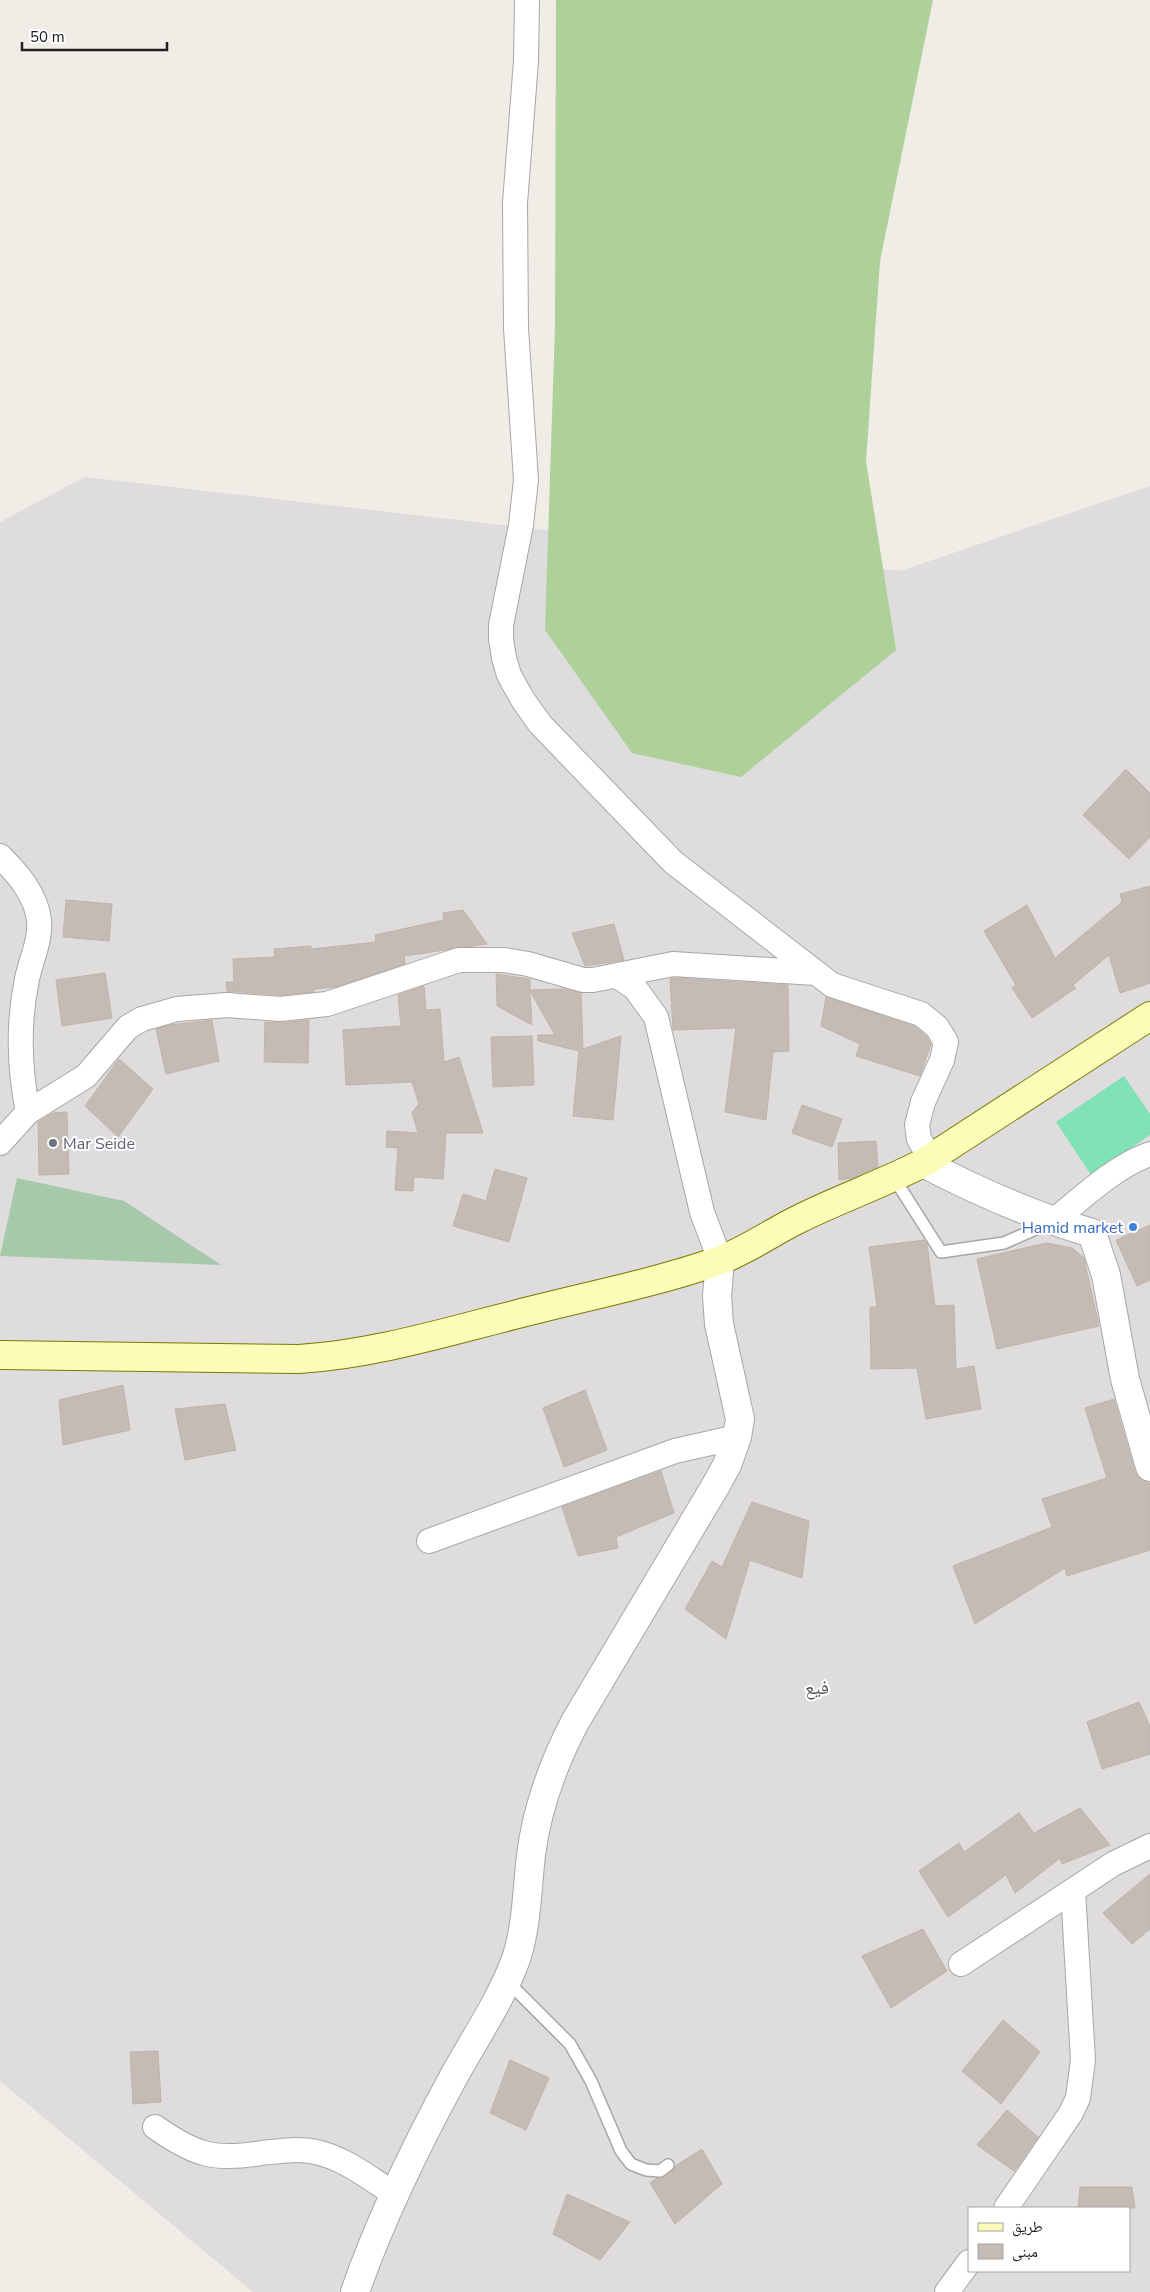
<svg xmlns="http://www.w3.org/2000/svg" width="1150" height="2292" font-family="'Nunito Sans','Noto Naskh Arabic',sans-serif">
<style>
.residential{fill:#dedcdd;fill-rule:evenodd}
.forest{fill:#add199}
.cemetery{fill:#a6caa9}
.pitch{fill:#81e2b7}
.building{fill:#c5bbb5;stroke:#c3b2a7}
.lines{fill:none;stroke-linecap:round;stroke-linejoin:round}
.service-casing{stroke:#a7a7a7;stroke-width:14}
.minor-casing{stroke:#a7a7a7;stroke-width:26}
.tertiary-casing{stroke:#a7a7a7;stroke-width:30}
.secondary-casing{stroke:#767c01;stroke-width:30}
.service{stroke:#fff;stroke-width:11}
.minor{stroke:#fff;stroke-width:24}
.tertiary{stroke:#fff;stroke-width:28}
.secondary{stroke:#fcfbb8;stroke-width:28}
.worship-dot{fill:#6b7280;stroke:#fff;stroke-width:2}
.shop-dot{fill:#3f7fe0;stroke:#fff;stroke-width:2}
.labels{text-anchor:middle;stroke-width:4;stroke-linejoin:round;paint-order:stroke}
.worship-label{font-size:16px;fill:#5b616d;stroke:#fff;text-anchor:start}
.shop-label{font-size:16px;fill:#366cbe;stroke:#fff;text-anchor:end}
.quarter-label{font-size:19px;fill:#535353;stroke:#fff}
</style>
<rect width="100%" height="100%" fill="#f0ece6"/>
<path class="residential" d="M 85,477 L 900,571 L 1150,486 L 1150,2292 L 253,2292 L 0,2081 L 0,522 ZM 969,2208 L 1129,2208 L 1129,2271 L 969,2271 Z"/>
<path class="forest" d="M 556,0 L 933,0 L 880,261 L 866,461 L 896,650 L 741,777 L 632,753 L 545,630 L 555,325 Z"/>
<path class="cemetery" d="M 17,1178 L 124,1201 L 221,1265 L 0,1256 Z"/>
<path class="pitch" d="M 1124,1076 L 1150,1114 L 1150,1135 L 1091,1175 L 1056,1122 Z"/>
<path class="building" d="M 1126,769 L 1150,793 L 1150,837 L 1129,859 L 1083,815 Z
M 1150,886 L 1150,983 L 1120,993 L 1109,955 L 1073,985 L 1076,988 L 1032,1018 L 1012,988 L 1016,985 L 984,931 L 1027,905 L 1055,958 L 1122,902 L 1120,894 Z
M 66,900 L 112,904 L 109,941 L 63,937 Z
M 463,910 L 487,944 L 404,956 L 405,964 L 336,987 L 314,989 L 314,992 L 280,995 L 227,991 L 226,982 L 234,982 L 233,959 L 275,957 L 274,949 L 311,946 L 311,949 L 376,942 L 375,935 L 444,920 L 443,913 Z
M 614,924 L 624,960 L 585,966 L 572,933 Z
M 105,973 L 112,1018 L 62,1026 L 56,980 Z
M 496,974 L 530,979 L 530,990 L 563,989 L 581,993 L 583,1049 L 621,1036 L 613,1120 L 573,1116 L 579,1051 L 538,1041 L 538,1035 L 555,1035 L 530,991 L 532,1025 L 497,1006 Z
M 674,978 L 788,985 L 789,1051 L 773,1052 L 766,1120 L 725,1112 L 736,1028 L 673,1030 L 670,979 Z
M 424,986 L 426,1010 L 440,1009 L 444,1062 L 459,1057 L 483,1133 L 446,1133 L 443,1179 L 414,1177 L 413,1191 L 395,1190 L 398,1148 L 386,1147 L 387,1131 L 418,1133 L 412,1112 L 419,1104 L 412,1082 L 346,1085 L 343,1030 L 401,1026 L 398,995 Z
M 826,997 L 914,1026 L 926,1036 L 931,1044 L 920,1076 L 856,1056 L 860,1044 L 821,1026 Z
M 212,1020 L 219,1061 L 166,1074 L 156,1029 L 170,1025 Z
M 309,1020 L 308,1063 L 264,1062 L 265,1022 L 281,1023 Z
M 532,1036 L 534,1085 L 493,1087 L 491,1037 Z
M 119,1059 L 153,1089 L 118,1137 L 85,1106 Z
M 802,1105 L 842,1119 L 832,1147 L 792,1133 Z
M 67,1112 L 69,1174 L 39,1175 L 38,1122 L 53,1113 Z
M 876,1141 L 878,1167 L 852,1178 L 839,1180 L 838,1143 Z
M 495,1169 L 527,1178 L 509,1242 L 453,1226 L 463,1194 L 486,1201 Z
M 1150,1225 L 1150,1280 L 1137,1286 L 1116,1240 Z
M 924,1240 L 927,1244 L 935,1306 L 954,1305 L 956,1369 L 974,1366 L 981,1409 L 926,1419 L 917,1368 L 871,1369 L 870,1307 L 877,1307 L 869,1247 Z
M 1046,1243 L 1072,1248 L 1084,1258 L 1099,1326 L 997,1349 L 977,1259 Z
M 123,1385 L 130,1430 L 63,1445 L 59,1400 Z
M 585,1390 L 607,1450 L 564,1467 L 543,1408 Z
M 1114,1399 L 1135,1472 L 1140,1478 L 1150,1484 L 1150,1550 L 1067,1576 L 1065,1568 L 975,1624 L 953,1566 L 1052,1527 L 1042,1499 L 1107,1478 L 1085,1408 Z
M 225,1404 L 236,1450 L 185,1460 L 175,1409 Z
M 661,1471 L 674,1513 L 616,1537 L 618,1548 L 578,1556 L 562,1507 Z
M 752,1502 L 809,1521 L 802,1578 L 750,1560 L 726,1639 L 685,1609 L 712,1561 L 722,1567 Z
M 1139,1702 L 1150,1726 L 1150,1754 L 1102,1769 L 1087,1722 Z
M 1080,1808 L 1110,1845 L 1062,1864 L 1060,1858 L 1015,1893 L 1006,1875 L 948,1917 L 919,1871 L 959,1843 L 964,1852 L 1019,1813 L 1034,1833 Z
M 1150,1874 L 1150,1929 L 1132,1944 L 1103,1913 Z
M 923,1929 L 947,1971 L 891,2008 L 862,1956 Z
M 1003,2020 L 1040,2052 L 1001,2104 L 962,2071 Z
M 158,2051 L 161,2102 L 133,2104 L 130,2052 Z
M 510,2060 L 549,2078 L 526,2130 L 490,2113 Z
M 1007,2110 L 1038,2137 L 1014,2171 L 977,2145 Z
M 702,2149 L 722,2184 L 675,2224 L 650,2183 L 657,2178 L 664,2177 L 675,2166 Z
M 1080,2187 L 1132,2187 L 1135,2208 L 1078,2208 Z
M 567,2194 L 630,2222 L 600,2260 L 553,2234 Z"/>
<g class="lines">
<defs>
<path id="service" d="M 894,1178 L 941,1252 L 1004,1243 L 1049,1223
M 507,1981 L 570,2044 L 591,2081 L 621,2151 L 631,2164 L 646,2170 L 660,2171 L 668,2165"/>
<path id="minor" d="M 527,0 L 526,61 L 515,203 L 516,328 L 526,480 L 521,525 L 501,625 L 501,639 L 504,658 L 509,675 L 523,700 L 540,724 L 673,862 L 832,985 L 921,1014 L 937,1027 L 946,1042 L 942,1060 L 923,1102 L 917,1125 L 919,1139 L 930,1158
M 0,856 C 17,873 36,894 39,920 C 41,940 31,960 27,979 C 18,1023 19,1068 28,1112
M 617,976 L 635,988 L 656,1017 L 702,1212 L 720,1260
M 0,1143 L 28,1112 L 86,1076 L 128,1027 L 142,1019 L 177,1009 L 227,1005 L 280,1009 L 327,1004 L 459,960 L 504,960 L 528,964 L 583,980 L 593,980 L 673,964 L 816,973
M 1052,1222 C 1081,1199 1115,1166 1150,1154
M 429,1541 L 675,1451 L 737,1437
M 961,1964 L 1113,1864 L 1150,1846
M 155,2127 C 195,2155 214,2161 262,2153 C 279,2151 299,2148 316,2152 C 344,2158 369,2178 393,2193
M 1006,2208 L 1071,2113 L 1078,2098 L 1083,2060 L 1073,1891
M 947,2292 L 969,2262"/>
<path id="tertiary" d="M 923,1163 C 977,1191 1032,1216 1092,1233 L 1106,1275 L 1125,1379 L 1150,1467
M 355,2292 C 381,2217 416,2146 454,2076 C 475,2038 501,2000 516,1959 C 527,1925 527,1890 531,1855 C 537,1808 553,1764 575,1722 L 716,1485 L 727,1465 L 737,1437 L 740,1419 L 719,1324 L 717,1296 L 720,1260"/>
<path id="secondary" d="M 0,1355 L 299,1359 C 374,1354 442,1333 514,1315 C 582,1297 652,1284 718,1261 C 746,1251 772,1232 799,1219 C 839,1199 882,1184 923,1163 L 1150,1016"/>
</defs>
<use href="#service" class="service-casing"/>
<use href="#minor" class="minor-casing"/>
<use href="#tertiary" class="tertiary-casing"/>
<use href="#secondary" class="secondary-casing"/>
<use href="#service" class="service"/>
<use href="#minor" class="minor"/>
<use href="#tertiary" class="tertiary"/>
<use href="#secondary" class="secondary"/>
</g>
<circle class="worship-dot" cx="53" cy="1143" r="5"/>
<circle class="shop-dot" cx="1133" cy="1227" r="5"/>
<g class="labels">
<g class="worship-label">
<text x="63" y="1149">Mar Seide</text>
</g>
<g class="shop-label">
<text x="1123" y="1233">Hamid market</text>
</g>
<g class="quarter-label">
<text x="817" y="1694">فيع</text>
</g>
</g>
<rect x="968" y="2207" width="162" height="65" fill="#ffffff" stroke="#a6a6a6"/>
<rect x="978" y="2223" width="25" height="8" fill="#fcfbb8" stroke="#a6a6a6"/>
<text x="1012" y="2232" font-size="15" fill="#202020">طريق</text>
<rect x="978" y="2244" width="25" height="15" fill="#c5bbb5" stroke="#a6a6a6"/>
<text x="1012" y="2257" font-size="15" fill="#202020">مبنى</text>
<path d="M22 42v8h145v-8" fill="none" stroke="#202020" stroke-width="2.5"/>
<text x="30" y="42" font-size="15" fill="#202020" stroke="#ffffff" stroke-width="4" paint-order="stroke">50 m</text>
</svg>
